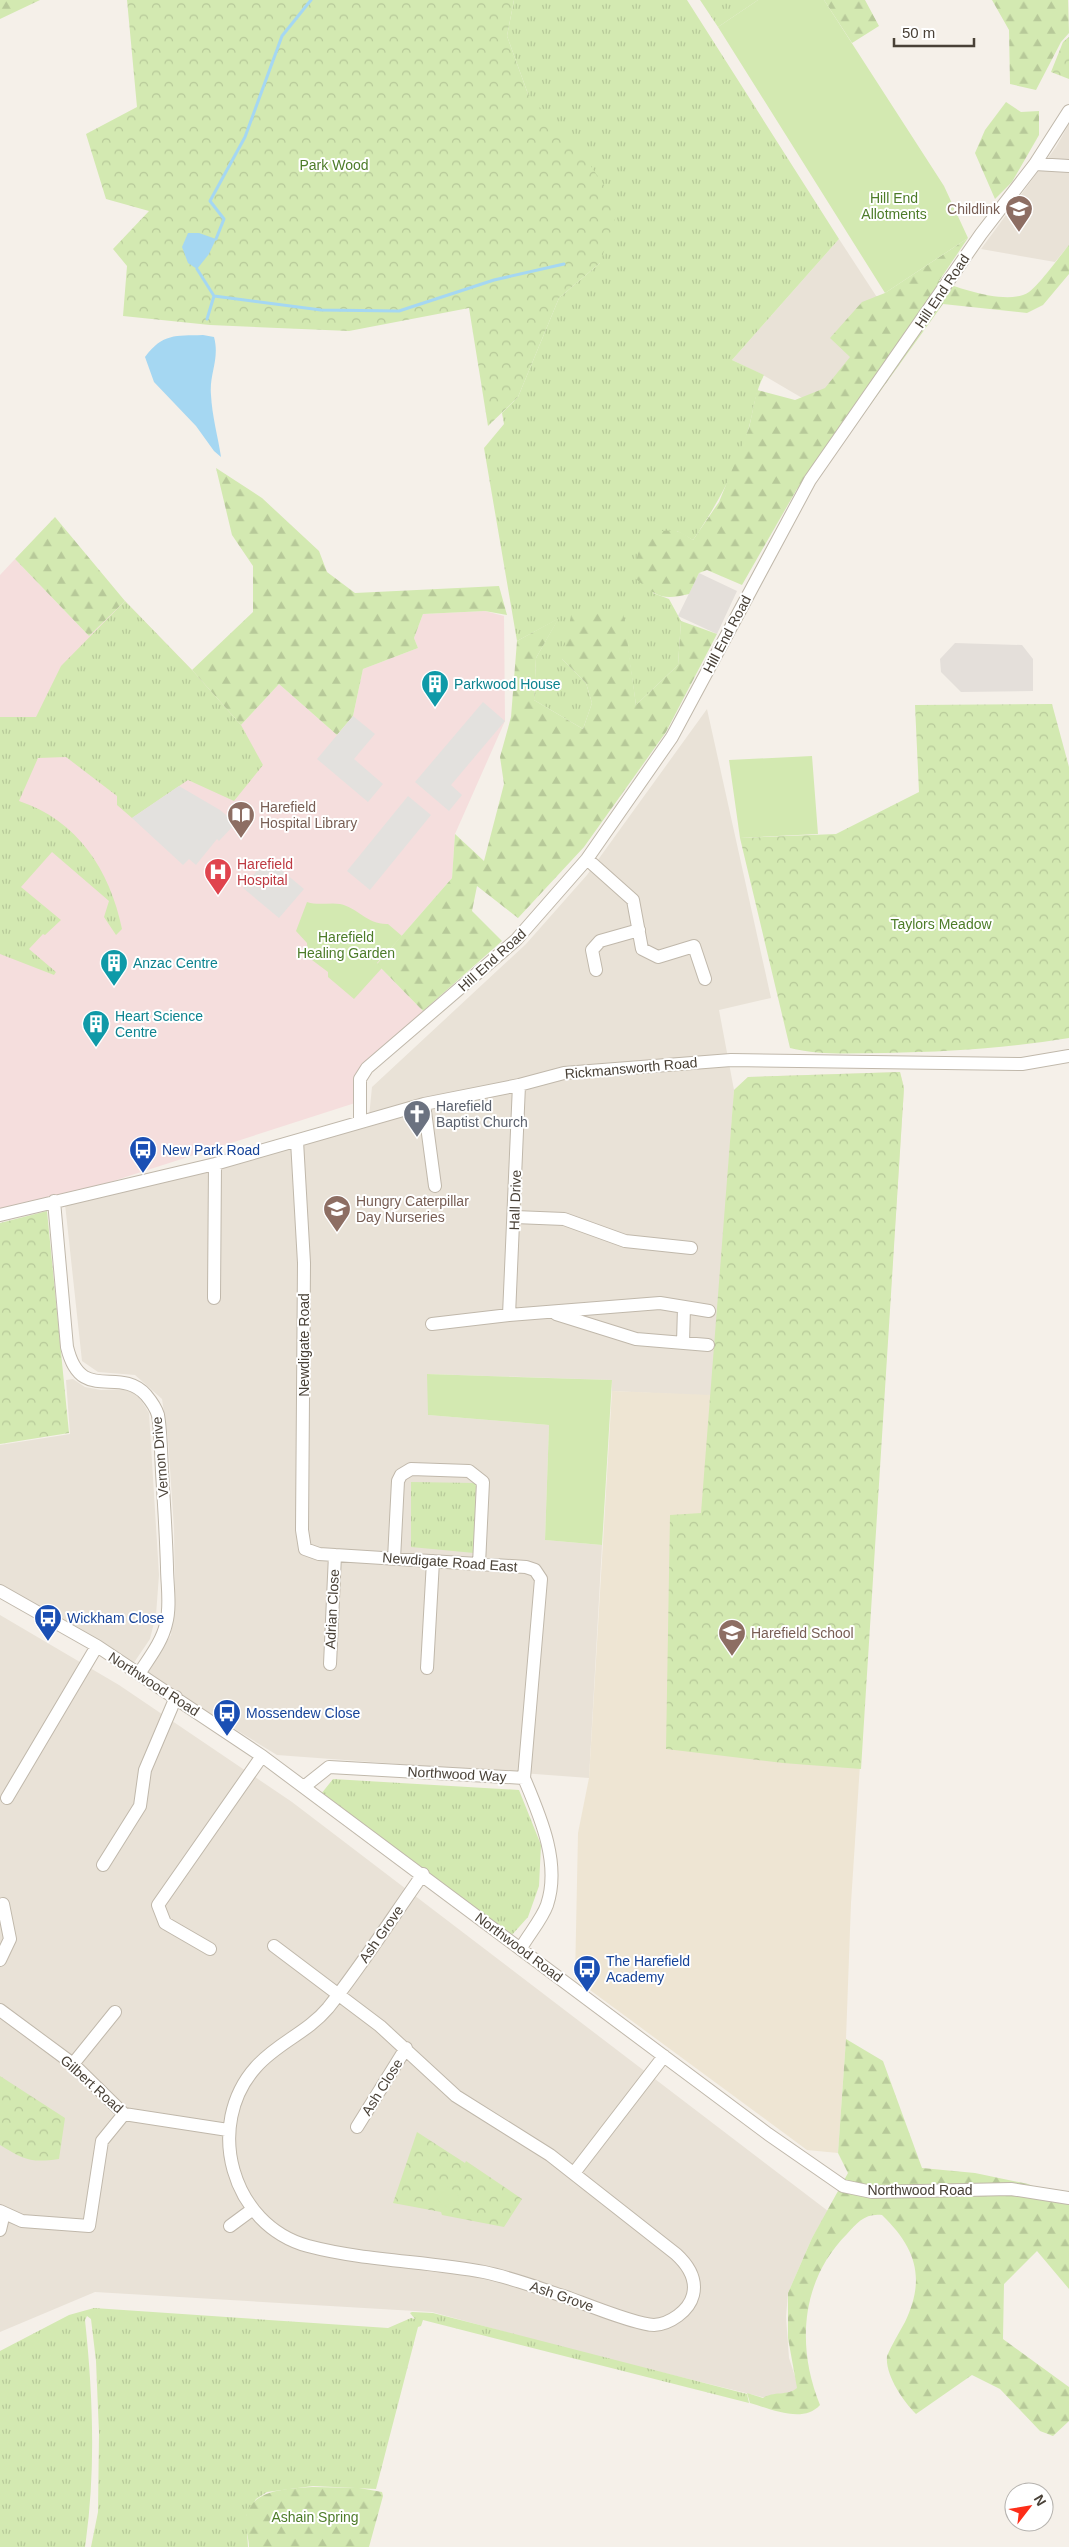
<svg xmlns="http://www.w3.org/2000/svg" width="1069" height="2547" font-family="Arial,sans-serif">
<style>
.residential{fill:#e9e2d7}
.industrial{fill:#e4dfda}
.education{fill:#eee5d3}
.medical{fill:#f5dedd}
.grass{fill:url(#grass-tufts)}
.forest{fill:url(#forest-firs)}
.park{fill:url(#park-crowns)}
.garden{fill:#d3e9b1}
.parking{fill:#e3e1de}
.water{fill:#a5d7f2}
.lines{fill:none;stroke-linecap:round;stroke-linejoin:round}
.stream{stroke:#a5d7f2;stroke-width:3}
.minor-casing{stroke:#c0b8ab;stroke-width:14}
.minor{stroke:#fff;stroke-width:12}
.labels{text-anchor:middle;stroke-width:4;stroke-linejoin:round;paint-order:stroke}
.park-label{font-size:14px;fill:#4d7c29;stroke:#fff}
.education-label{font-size:14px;fill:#785e54;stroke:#fff;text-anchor:start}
.street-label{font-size:14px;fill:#494137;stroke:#fff}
.culture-label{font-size:14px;fill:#0d838f;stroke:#fff;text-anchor:start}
.health-label{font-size:14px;fill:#be3a42;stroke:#fff;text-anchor:start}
.worship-label{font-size:14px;fill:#5b616d;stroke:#fff;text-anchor:start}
.transit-label{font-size:14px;fill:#164399;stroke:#fff;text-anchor:start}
</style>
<defs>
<pattern id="grass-tufts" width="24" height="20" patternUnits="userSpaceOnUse" patternTransform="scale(1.25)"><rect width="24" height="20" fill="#d3e9b1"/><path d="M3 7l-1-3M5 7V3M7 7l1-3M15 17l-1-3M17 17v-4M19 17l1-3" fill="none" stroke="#b7c999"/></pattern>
<pattern id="forest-firs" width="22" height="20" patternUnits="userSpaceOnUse" patternTransform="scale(1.25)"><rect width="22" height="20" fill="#d3e9b1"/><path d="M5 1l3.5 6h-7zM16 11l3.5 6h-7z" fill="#b7c999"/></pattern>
<pattern id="park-crowns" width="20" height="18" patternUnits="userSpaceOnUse" patternTransform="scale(1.25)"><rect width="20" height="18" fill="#d3e9b1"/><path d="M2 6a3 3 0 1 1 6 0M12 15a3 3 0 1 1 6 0" fill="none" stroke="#b7c999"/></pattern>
</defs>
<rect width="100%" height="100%" fill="#f5f0e9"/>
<path class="residential" d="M 1069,124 L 1069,245 L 1055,262 L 981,249 L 1056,147 Z
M 839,239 L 899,331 L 838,419 L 763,375 L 732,360 Z
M 707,709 L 771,998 L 719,1010 L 734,1090 L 712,1396 L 612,1391 L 612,1380 L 428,1374 L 428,1415 L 549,1425 L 545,1540 L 602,1545 L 589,1778 L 277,1755 L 145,1674 L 171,1635 L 175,1600 L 174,1529 L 168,1438 L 162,1399 L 135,1375 L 98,1372 L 82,1361 L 65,1204 L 368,1127 L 372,1087 L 526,944 L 587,875 Z
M 73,1379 L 85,1387 L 101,1390 L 129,1389 L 141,1400 L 149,1413 L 159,1575 L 156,1615 L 150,1639 L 131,1667 L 0,1591 L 0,1445 L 70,1434 L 66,1380 Z
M 0,1615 L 119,1685 L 292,1802 L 828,2211 L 812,2238 L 788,2293 L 786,2317 L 789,2358 L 802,2398 L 798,2406 L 575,2351 L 432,2312 L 95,2292 L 0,2332 Z"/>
<path class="industrial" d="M 699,573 L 737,591 L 717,634 L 678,616 Z
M 955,643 L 1022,645 L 1033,659 L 1033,691 L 961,692 L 941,672 L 940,659 Z"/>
<path class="education" d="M 900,1072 L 904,1088 L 851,1903 L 846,2039 L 838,2153 L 807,2150 L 575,1979 L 578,1833 L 589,1778 L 612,1391 L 712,1395 L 734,1090 L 748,1077 Z"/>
<path class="medical" d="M 15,559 L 89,636 L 125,601 L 192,670 L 241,725 L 279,684 L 337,735 L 353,716 L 363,669 L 418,648 L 414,638 L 423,614 L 485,611 L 504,616 L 505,721 L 455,834 L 452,878 L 377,964 L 423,1011 L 354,1076 L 355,1103 L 73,1194 L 0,1212 L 0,575 Z"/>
<path class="grass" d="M 514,0 L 687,0 L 839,239 L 732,360 L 764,375 C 755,392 754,409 749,427 C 738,467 717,505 693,540 L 677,531 L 653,593 L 669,599 L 681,621 L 678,665 L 636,705 L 622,609 L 562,659 L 586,683 L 592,703 L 583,729 L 534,700 L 536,658 L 558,619 L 517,641 L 484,448 L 504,424 L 502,413 L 518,397 L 559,298 L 600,263 L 528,94 L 507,36 Z
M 700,0 L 758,0 L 718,27 Z
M 125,601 L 192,670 L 241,725 L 263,765 L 234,801 L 188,780 L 132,818 L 117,805 L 117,796 L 66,757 L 38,758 L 19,801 C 77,820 110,870 122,929 L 116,935 L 104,917 L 109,901 L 52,852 L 21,887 L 61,920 L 45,935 L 43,934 L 29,949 L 56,972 L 54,975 L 0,954 L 0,717 L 36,717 L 61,666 Z
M 411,1482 L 476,1483 L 474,1553 L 411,1547 Z
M 333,1779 L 519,1790 L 541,1845 L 539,1886 L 528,1917 L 510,1937 L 321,1794 Z
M 94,2308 L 388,2328 L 411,2318 L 415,2319 L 410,2313 L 412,2312 L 433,2313 L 747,2394 L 749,2403 L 423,2320 L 421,2326 L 418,2327 L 376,2489 L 313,2486 L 267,2492 L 256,2499 L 246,2516 L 248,2547 L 91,2547 L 98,2512 L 99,2433 L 96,2361 L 91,2319 L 87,2316 L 85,2320 C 93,2395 96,2472 85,2547 L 0,2547 L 0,2351 L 69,2315 Z"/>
<path class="forest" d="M 0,0 L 40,0 L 0,19 Z
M 824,0 L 865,0 L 879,26 L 852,43 Z
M 992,0 L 1068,0 L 1069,33 L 1061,42 L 1036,90 L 1010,84 L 1009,30 Z
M 1006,102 L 1021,112 L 1039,111 L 1039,135 L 1012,182 L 995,199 L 975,153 L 985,130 Z
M 968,238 L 939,281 C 960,288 1008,306 1029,292 C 1040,284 1059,257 1069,245 L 1069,274 L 1043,305 L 1027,313 L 943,304 L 822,472 L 797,489 L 742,585 L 707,570 L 699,573 L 689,594 C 662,601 656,596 636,579 C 634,552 643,526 676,531 C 682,532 688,537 693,540 L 719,502 L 749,428 L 757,390 L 795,400 L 825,388 L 850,357 L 830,338 L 862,302 L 885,293 Z
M 216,468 L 262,498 L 319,551 L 327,572 L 355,593 L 499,586 L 507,615 L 485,611 L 423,614 L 414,638 L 418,648 L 363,669 L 353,716 L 337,735 L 279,684 L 241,725 L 192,670 L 253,612 L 253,566 L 232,535 Z
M 55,517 L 125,601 L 89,636 L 15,559 Z
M 623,609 L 636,705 L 678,665 L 681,621 L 717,634 L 666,732 L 584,847 L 518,918 L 477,886 L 472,911 L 502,941 L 423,1011 L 377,964 L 452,878 L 455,834 L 484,861 L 504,784 L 500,757 L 511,717 L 517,641 L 559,618 L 536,658 L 534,700 L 583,729 L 592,703 L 586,683 L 562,659 L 572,611 Z
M 846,2039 L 883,2061 L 922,2168 L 975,2173 L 1028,2184 L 1069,2201 L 1069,2289 L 1037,2251 L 1004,2284 L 1003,2339 L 1069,2387 L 1069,2421 L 1053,2436 L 1040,2431 L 1000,2389 L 972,2375 L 916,2414 C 903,2401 885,2375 887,2356 C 892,2344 899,2333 905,2322 C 926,2278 916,2248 882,2215 C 865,2213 857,2223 847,2234 C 801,2280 796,2346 820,2405 C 803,2424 771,2409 750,2403 L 747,2393 L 763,2398 C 773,2391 788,2396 797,2388 L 788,2338 L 788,2293 L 812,2238 L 848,2173 L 838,2153 Z
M 312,2487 L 359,2488 L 382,2492 L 383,2496 L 369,2547 L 249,2547 C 249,2537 244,2526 246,2516 C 253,2488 290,2489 312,2487 Z"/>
<path class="park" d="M 127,0 L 514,0 L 507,36 L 528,94 L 588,162 L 619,207 L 600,263 L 559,298 L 518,397 L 488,426 L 469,308 L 349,331 L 210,325 L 123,316 L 127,266 L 113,249 L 149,211 L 106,199 L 86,134 L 137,107 Z
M 1069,37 L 1069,79 L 1051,72 L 1063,42 Z
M 1052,704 L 1069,767 L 1069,1038 C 1008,1048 948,1052 885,1053 C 853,1053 822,1056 790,1048 L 740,838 L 836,834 L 919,792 L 915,705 Z
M 900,1072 L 904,1088 L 861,1769 L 783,1763 L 666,1749 L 670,1515 L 701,1513 L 734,1090 L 748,1077 Z
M 47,1211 L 69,1433 L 0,1444 L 0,1223 Z
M 0,2076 L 65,2118 L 59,2159 C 31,2163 24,2160 0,2145 Z
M 417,2132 L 465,2163 L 466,2161 L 522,2199 L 504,2227 L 442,2215 L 441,2212 L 393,2203 Z"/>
<path class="garden" d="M 758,0 L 824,0 L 944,186 L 968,238 L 885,293 L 718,27 Z
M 812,756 L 818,834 L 740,838 L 729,760 Z
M 307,902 C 319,906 329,902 340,904 C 358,908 368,925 388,924 L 402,936 L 377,963 L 382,968 L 354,999 L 328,977 L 328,972 L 308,957 L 307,943 L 296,931 Z
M 427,1374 L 612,1380 L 602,1545 L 545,1540 L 549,1425 L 428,1415 Z
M 448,2186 L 457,2193 L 459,2198 L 456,2205 L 448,2208 L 437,2200 Z"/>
<path class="parking" d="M 483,702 L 505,721 L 451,785 L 462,795 L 449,811 L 415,782 Z
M 353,716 L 375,734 L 354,759 L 383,784 L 368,802 L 317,759 Z
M 179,786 L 220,810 L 236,823 L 219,841 L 217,839 L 196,865 L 189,859 L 183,865 L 132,818 Z
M 408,796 L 431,815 L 370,890 L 347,871 Z
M 267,858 L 304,889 L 279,918 L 243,888 Z"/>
<path class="water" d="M 188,233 L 199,233 L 216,239 L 209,254 L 197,269 L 188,263 L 182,247 Z
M 203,335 L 214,337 C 220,359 209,374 211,395 C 212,416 218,437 221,457 L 214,451 L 196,426 L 154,382 L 145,357 C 163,333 175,336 203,335 Z"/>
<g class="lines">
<path class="stream" d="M 216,239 L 224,219 L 210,201 L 245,137 L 282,36 L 311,0
M 197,269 L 214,296 L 207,319
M 214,296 L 321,310 L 399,311 L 494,280 L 564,264"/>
<defs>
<path id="minor" d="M 1035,164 L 1069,166
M 587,859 L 633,900 L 642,949 L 658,957 L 694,946 L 705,979
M 596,970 L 592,950 L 600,941 L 639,930
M 424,1104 L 435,1186
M 360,1121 L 360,1079 L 367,1068 L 516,940 L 587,859 L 672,737 L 810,480 L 981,234 L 1035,164 L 1069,111
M 297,1141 L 304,1263 L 302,1530 L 305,1549 L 319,1554 L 526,1567 L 535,1570 L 541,1579 L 524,1778
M 54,1201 L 67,1347 C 81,1405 119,1365 146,1395 C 151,1401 156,1408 158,1415 C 161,1433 161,1453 162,1472 C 164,1503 166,1535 167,1567 C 167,1585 171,1606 166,1624 C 162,1642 149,1658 139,1674
M 0,1215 L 215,1164 L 424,1104 L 519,1085 L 564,1073 L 731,1060 L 1022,1064 L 1069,1056
M 515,1217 L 564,1219 L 625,1241 L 691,1248
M 214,1298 L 215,1164
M 556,1314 L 636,1339 L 708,1345
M 509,1315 L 519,1085
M 432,1324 L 509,1315 L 660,1303 L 709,1311
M 683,1343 L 684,1307
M 394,1559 L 398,1481 L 401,1475 L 411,1469 L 469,1471 L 483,1482 L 479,1564
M 0,1591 L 97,1646 L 262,1756 L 768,2134 L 843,2186 L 872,2192 L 1011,2189 L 1069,2198
M 330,1664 L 335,1555
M 427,1668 L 433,1561
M 305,1786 L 329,1767 L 524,1778 C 540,1816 561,1863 547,1905 C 542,1919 529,1934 521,1948
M 7,1798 L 97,1646
M 103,1865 L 140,1806 L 145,1770 L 176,1697
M 274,1946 L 380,2026 L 456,2096 L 550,2155 L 676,2254 C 688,2265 697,2279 693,2295 C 689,2311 670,2324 654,2325 C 637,2325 588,2305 569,2298 C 541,2289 513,2278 484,2272 C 426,2261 365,2261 308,2246 C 231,2225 204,2125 256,2067 C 277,2043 307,2033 328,2008 C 362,1965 392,1918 423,1874
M 210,1949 L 165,1923 L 158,1905 L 262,1756
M 0,1960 L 10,1939 L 3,1904
M 0,2010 L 73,2064 L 124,2114 L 228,2130
M 73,2064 L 115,2012
M 357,2127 L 406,2048
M 574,2173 L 664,2056
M 0,2211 L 22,2221 L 89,2226 L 102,2141 L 124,2114
M 230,2226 L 253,2209
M 0,2230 L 4,2213"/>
</defs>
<use href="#minor" class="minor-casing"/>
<use href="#minor" class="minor"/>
</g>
<defs>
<symbol id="school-pin" viewBox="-11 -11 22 30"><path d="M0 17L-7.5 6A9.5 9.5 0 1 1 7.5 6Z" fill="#8d6e63" stroke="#fff"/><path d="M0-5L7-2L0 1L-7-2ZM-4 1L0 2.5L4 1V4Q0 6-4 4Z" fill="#fff"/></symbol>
<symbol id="building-pin" viewBox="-11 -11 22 30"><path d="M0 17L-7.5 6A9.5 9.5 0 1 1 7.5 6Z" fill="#0f9aa8" stroke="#fff"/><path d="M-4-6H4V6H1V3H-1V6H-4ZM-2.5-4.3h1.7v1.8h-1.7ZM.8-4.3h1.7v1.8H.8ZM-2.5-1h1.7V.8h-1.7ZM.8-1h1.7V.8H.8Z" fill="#fff"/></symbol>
<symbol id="library-pin" viewBox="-11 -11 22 30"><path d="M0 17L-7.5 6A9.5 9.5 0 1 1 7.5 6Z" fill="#8d6e63" stroke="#fff"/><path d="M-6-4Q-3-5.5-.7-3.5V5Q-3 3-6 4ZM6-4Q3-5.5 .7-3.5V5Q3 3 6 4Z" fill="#fff"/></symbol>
<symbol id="hospital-pin" viewBox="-11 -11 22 30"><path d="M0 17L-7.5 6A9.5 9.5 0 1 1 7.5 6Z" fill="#e0444e" stroke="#fff"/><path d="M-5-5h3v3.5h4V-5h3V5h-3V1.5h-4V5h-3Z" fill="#fff"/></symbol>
<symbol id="church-pin" viewBox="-11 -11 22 30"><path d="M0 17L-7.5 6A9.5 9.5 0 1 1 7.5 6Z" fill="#6b7280" stroke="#fff"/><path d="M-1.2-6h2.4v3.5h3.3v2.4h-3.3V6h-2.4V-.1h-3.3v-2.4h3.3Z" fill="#fff"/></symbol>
<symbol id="bus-pin" viewBox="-11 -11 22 30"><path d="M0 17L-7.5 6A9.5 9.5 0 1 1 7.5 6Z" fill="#1a4fb4" stroke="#fff"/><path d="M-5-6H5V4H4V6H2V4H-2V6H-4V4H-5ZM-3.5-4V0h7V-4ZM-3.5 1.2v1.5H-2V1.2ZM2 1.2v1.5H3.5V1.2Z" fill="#fff"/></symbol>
</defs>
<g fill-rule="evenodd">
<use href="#school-pin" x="1003" y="193" width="32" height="43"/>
<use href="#building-pin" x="419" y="668" width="32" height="43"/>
<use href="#library-pin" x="225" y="799" width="32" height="43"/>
<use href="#hospital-pin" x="202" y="856" width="32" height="43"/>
<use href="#building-pin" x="98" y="947" width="32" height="43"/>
<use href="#building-pin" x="80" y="1008" width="32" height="43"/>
<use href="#church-pin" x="401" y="1098" width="32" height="43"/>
<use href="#bus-pin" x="127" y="1134" width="32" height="43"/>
<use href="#school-pin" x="321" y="1193" width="32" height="43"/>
<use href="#bus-pin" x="32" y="1602" width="32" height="43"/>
<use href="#school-pin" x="716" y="1617" width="32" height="43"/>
<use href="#bus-pin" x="211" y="1697" width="32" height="43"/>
<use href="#bus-pin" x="571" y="1953" width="32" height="43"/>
</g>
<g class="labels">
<g class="park-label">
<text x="334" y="170">Park Wood</text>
<text x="894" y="203">Hill End<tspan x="894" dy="16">Allotments</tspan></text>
<text x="941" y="929">Taylors Meadow</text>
<text x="346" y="942">Harefield<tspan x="346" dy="16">Healing Garden</tspan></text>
<text x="315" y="2522">Ashain Spring</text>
</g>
<g class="education-label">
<text x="1000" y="214" text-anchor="end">Childlink</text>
<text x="260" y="812">Harefield<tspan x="260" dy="16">Hospital Library</tspan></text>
<text x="356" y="1206">Hungry Caterpillar<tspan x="356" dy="16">Day Nurseries</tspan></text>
<text x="751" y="1638">Harefield School</text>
</g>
<g class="street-label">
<text transform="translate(942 291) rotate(-56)" y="5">Hill End Road</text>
<text transform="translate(727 634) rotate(-62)" y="5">Hill End Road</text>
<text transform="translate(492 960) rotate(-42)" y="5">Hill End Road</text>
<text transform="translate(631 1068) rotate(-5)" y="5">Rickmansworth Road</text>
<text transform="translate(515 1200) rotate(-88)" y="5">Hall Drive</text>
<text transform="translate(304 1345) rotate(-90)" y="5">Newdigate Road</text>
<text transform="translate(160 1457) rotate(-95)" y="5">Vernon Drive</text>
<text transform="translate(450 1562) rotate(4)" y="5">Newdigate Road East</text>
<text transform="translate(332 1609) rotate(-87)" y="5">Adrian Close</text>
<text transform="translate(154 1684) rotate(33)" y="5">Northwood Road</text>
<text transform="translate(457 1774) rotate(3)" y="5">Northwood Way</text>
<text transform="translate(381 1934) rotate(-55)" y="5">Ash Grove</text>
<text transform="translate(519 1947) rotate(37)" y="5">Northwood Road</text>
<text transform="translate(92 2084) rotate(42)" y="5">Gilbert Road</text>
<text transform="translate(382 2087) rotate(-58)" y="5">Ash Close</text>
<text x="920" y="2195">Northwood Road</text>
<text transform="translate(562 2296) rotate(19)" y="5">Ash Grove</text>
</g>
<g class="culture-label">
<text x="454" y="689">Parkwood House</text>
<text x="133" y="968">Anzac Centre</text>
<text x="115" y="1021">Heart Science<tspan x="115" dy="16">Centre</tspan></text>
</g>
<g class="health-label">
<text x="237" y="869">Harefield<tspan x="237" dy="16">Hospital</tspan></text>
</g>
<g class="worship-label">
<text x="436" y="1111">Harefield<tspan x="436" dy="16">Baptist Church</tspan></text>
</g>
<g class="transit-label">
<text x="162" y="1155">New Park Road</text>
<text x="67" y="1623">Wickham Close</text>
<text x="246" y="1718">Mossendew Close</text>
<text x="606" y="1966">The Harefield<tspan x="606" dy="16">Academy</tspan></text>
</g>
</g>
<g transform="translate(1029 2507) rotate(59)"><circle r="24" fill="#ffffff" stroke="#b6b3af"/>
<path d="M0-4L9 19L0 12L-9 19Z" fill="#fd2d18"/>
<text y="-8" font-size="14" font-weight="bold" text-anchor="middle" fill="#494137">N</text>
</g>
<path d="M894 38v8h80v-8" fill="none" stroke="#494137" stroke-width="2.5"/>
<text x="902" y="38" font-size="15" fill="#494137" stroke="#ffffff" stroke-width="4" paint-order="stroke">50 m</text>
</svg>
